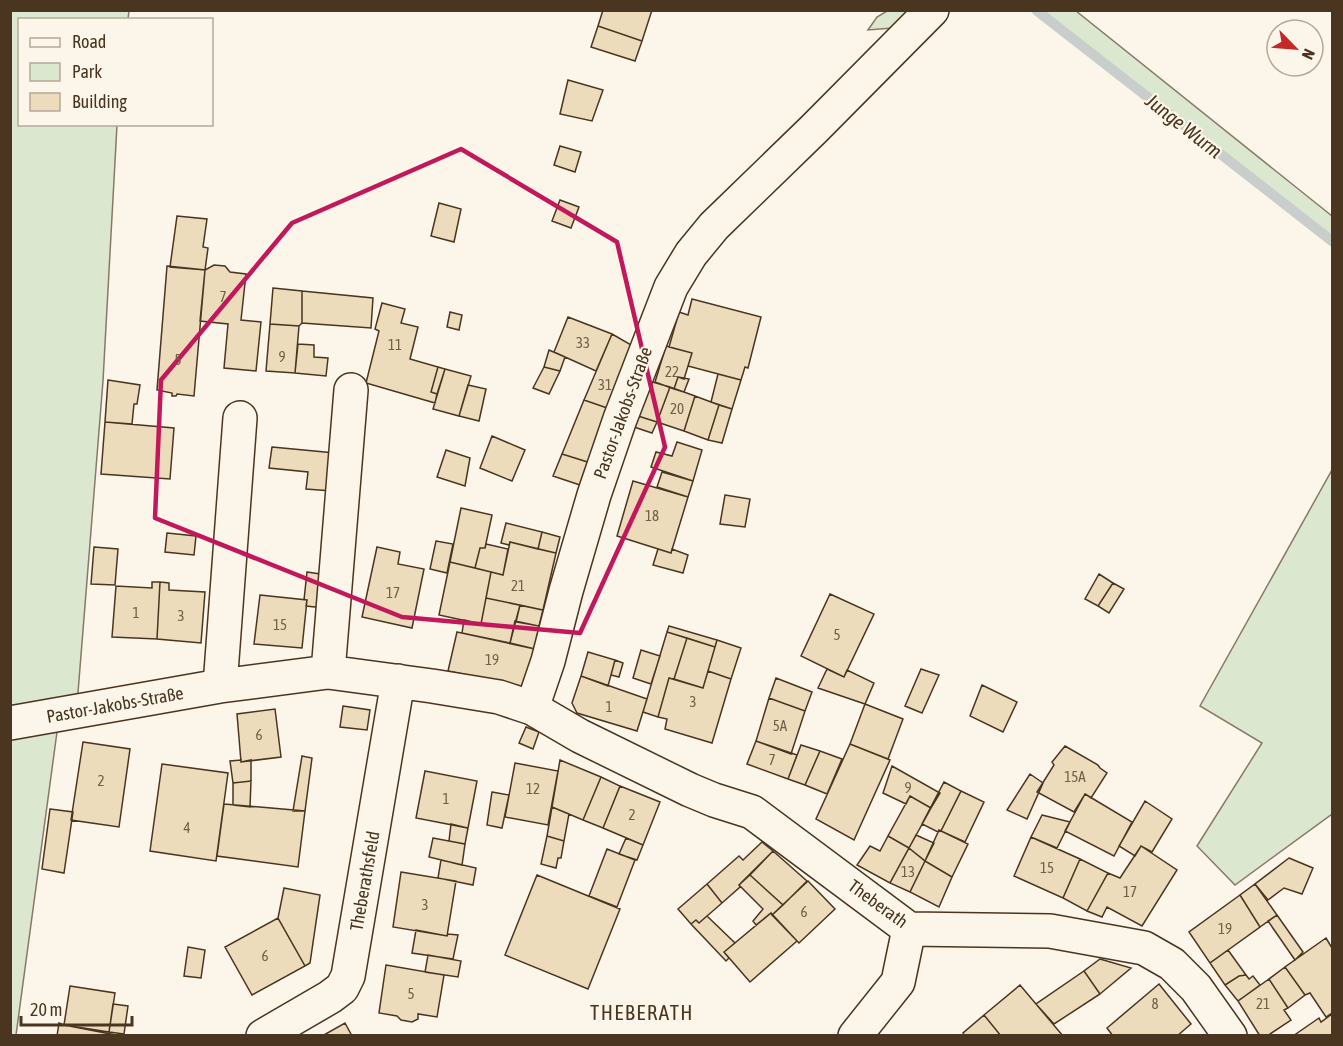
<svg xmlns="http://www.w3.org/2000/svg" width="1343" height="1046" font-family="'Asap Condensed',sans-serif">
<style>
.green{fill:#dce7d0;stroke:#887966;stroke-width:1.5}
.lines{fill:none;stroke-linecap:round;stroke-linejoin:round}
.stream{stroke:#c9cecd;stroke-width:10}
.building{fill:#ecdcbc;stroke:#4a3520;stroke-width:1.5}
.street-casing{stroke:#4a3520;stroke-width:36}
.street{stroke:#fbf6e9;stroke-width:33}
.marked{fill:none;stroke:#c2185b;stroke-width:4.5;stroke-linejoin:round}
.labels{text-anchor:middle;stroke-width:4.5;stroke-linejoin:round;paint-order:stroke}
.number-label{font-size:15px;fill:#725f47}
.street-label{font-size:18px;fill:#4a3520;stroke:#fbf6e9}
.water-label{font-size:20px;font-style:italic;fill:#4a3520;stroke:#fbf6e9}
.quarter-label{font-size:21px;letter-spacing:1.5px;fill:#4a3520;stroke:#fbf6e9}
</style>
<rect width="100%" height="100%" fill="#fbf6e9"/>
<path class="green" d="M 11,11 L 129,11 L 128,19 L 20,20 L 20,124 L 117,125 L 103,381 L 77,705 L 11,716 Z
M 887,11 L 910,11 L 893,28 L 868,30 L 877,17 Z
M 1033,11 L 1076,11 L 1332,216 L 1332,246 Z
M 1332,470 L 1332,814 L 1235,885 L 1197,846 L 1262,743 L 1200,706 Z
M 57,732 L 16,1035 L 11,1036 L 11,739 Z"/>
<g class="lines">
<path class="stream" d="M 1036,10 L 1332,241"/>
</g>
<path class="building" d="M 603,10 L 652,10 L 642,41 L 598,26 Z
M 598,26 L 642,41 L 635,61 L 591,47 Z
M 568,80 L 603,90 L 592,121 L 560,114 Z
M 560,146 L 581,152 L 575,172 L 554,165 Z
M 560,200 L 579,207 L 571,228 L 552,221 Z
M 439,203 L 461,209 L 454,242 L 431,236 Z
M 177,216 L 207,219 L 203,247 L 208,248 L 205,270 L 170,267 Z
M 214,265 L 225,266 L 230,272 L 246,274 L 241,320 L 261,322 L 256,371 L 224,368 L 228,324 L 200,321 L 205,270 Z
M 167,266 L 205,270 L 194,396 L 177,394 L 176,396 L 172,396 L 172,393 L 157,390 Z
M 273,288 L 302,291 L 302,323 L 299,326 L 270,324 Z
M 302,291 L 373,298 L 371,328 L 302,323 Z
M 692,299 L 761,317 L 748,368 L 745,367 L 741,380 L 688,366 L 692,353 L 669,347 L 679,312 L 688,315 Z
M 382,303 L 405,309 L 401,323 L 418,327 L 410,359 L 438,367 L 431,392 L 437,394 L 435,403 L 366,383 L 379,331 L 375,329 Z
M 450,312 L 462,315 L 459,330 L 447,327 Z
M 568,317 L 612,334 L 596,371 L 554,352 Z
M 270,324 L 299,326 L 295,373 L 266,371 Z
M 612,334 L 633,346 L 613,410 L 584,400 Z
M 298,344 L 314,345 L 314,357 L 328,358 L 326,376 L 295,373 Z
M 666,346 L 692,353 L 684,379 L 678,377 L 674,389 L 655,382 Z
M 549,350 L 565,357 L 560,371 L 544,367 Z
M 438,367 L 445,369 L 437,394 L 431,392 Z
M 544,367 L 560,371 L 549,394 L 533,388 Z
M 445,369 L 471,376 L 459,416 L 433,409 Z
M 718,374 L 741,380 L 732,409 L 711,402 Z
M 678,377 L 689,379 L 684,392 L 674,389 Z
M 108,380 L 140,385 L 137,404 L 134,404 L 132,424 L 105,422 Z
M 649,381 L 670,387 L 657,422 L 638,416 Z
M 468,385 L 486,389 L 479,421 L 459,416 Z
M 670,387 L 695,396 L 684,431 L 657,422 Z
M 695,396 L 719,405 L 708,440 L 684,431 Z
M 584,400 L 613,410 L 594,464 L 562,454 Z
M 719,405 L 732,409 L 722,443 L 708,440 Z
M 638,416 L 657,422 L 652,433 L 634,427 Z
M 105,422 L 174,428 L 170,479 L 101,474 Z
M 492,436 L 525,450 L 512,481 L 480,468 Z
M 677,442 L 702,450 L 693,481 L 651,467 L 656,452 L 672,456 Z
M 272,447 L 335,453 L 332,491 L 306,489 L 308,472 L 269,468 Z
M 446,450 L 470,458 L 465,486 L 437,477 Z
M 562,454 L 591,463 L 583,486 L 553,476 Z
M 662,472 L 693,481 L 688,497 L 657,487 Z
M 633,481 L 688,497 L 671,553 L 617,536 Z
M 725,495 L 750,499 L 745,527 L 720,524 Z
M 461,508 L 492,515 L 485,548 L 480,548 L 475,568 L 450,562 Z
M 506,523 L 542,532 L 538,549 L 510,542 L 509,545 L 501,543 Z
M 542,532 L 560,537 L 556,553 L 538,549 Z
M 167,533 L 196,536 L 194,555 L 165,552 Z
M 436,541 L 453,544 L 447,573 L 430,569 Z
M 510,542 L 556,553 L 543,610 L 486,598 L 491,572 L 503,575 Z
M 486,544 L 508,549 L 503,575 L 475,568 L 480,548 L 485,548 Z
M 94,547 L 118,549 L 115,585 L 91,584 Z
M 377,547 L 400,552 L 398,564 L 424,569 L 412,628 L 362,617 Z
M 658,549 L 671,553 L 672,549 L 688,555 L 683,573 L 653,565 Z
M 450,562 L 491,572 L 481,624 L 439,615 Z
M 307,572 L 327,575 L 324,608 L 306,606 L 307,600 L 304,600 Z
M 1099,574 L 1113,583 L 1098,606 L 1085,599 Z
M 152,582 L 160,582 L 157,639 L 112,637 L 116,586 L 152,588 Z
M 160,582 L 169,583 L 169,590 L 205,592 L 201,643 L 157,639 Z
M 1113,583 L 1124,589 L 1109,613 L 1098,606 Z
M 830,594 L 874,614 L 844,677 L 801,656 Z
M 260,595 L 307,600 L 302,648 L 254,644 Z
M 486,598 L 520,605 L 510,643 L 462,633 L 464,620 L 481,624 Z
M 520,605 L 543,610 L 539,626 L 516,622 Z
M 515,621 L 539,626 L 535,649 L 510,643 Z
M 669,626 L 717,640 L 715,647 L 667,632 Z
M 457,632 L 535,649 L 526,687 L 448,671 Z
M 667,632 L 687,638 L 674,679 L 669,678 L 658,717 L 643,712 Z
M 687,638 L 715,647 L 703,688 L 674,679 Z
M 717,640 L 741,648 L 731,679 L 708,671 Z
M 641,650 L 660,656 L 651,684 L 633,678 Z
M 588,652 L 615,660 L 608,686 L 581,676 Z
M 615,660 L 623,663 L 619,677 L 611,675 Z
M 827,669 L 844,677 L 847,670 L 874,683 L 865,704 L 818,688 Z
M 921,669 L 939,675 L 922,713 L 905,706 Z
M 708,671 L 731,679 L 712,743 L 665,729 L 667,719 L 658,717 L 669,678 L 703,688 Z
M 581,676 L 647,699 L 637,731 L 577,713 L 572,703 Z
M 776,678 L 812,692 L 805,711 L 769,698 Z
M 982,685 L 1017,702 L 1003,732 L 970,716 Z
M 769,698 L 805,711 L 791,754 L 756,741 Z
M 865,704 L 903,719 L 888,759 L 850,744 Z
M 343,706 L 370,710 L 367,730 L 340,727 Z
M 275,709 L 281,757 L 241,762 L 237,714 Z
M 526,727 L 539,732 L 533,749 L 519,743 Z
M 756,741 L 797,755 L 788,779 L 747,764 Z
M 83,742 L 130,749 L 119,827 L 71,820 Z
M 850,744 L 890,760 L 854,840 L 816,819 Z
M 801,745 L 820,751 L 805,785 L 788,779 Z
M 1065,746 L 1098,765 L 1100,768 L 1107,773 L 1091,798 L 1085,794 L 1074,812 L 1037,792 L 1054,765 L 1052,762 Z
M 820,751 L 842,759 L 827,794 L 805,785 Z
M 302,756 L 312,758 L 305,811 L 293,811 Z
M 241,760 L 241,762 L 251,760 L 251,781 L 233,783 L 230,761 Z
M 560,760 L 601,777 L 583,820 L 552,807 Z
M 515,763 L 558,771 L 548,825 L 505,817 Z
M 162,764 L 228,773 L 216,861 L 150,851 Z
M 892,766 L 940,793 L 931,808 L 910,796 L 906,804 L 883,793 Z
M 425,771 L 477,781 L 468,828 L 416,818 Z
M 1030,774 L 1043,783 L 1027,819 L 1007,810 Z
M 601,777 L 620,786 L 603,828 L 583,820 Z
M 251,781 L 250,807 L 233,805 L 233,783 Z
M 944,782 L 961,791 L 941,831 L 938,832 L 922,824 Z
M 620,786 L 660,802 L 643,845 L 603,828 Z
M 961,791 L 984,802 L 965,842 L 941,831 Z
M 492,792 L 509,795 L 502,828 L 487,825 Z
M 1085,794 L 1132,822 L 1114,856 L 1065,831 Z
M 910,796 L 931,808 L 909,848 L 888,836 Z
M 1145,801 L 1172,819 L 1152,852 L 1141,846 L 1135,856 L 1119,846 Z
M 224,804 L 305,811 L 298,867 L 217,856 Z
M 552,807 L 569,814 L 564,841 L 547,836 Z
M 50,809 L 73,812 L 64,873 L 42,869 Z
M 1042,815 L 1070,822 L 1057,848 L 1031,837 Z
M 451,824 L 468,828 L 465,844 L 449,841 Z
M 939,830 L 968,844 L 952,877 L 925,861 Z
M 916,835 L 934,843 L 925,861 L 909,848 Z
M 547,836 L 564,841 L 561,858 L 558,858 L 556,868 L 541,864 Z
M 888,836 L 909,848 L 890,883 L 857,865 L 870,846 L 880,851 Z
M 1031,837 L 1080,859 L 1063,898 L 1014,876 Z
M 433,838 L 465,844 L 462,865 L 429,857 Z
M 626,838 L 643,845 L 637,860 L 619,854 Z
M 762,842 L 773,851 L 739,885 L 740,887 L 722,903 L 707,884 L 739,856 L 743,860 Z
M 1141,846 L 1177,870 L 1142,926 L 1107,907 L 1102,917 L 1087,911 L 1108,873 L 1120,878 Z
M 909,848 L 925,861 L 910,892 L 890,883 Z
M 607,849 L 635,860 L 617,907 L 589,896 Z
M 773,851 L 807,881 L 783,905 L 750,875 Z
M 1289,858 L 1313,868 L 1302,894 L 1284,888 L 1268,900 L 1255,884 Z
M 1080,859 L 1108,873 L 1087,911 L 1063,898 Z
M 441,860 L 476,868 L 473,885 L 438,878 Z
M 925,861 L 952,877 L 939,907 L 910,892 Z
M 401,872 L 456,881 L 447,936 L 393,927 Z
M 537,875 L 620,909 L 588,989 L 505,955 Z
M 750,875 L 783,905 L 772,915 L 771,913 L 756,925 L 753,921 L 763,909 L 739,885 Z
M 808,881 L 835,909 L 799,943 L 772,915 Z
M 707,884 L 722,903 L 699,923 L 696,920 L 691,924 L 678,909 Z
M 1255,884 L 1277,915 L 1260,927 L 1240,895 Z
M 284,888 L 320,895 L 310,963 L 305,966 L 278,918 Z
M 1240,895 L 1260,927 L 1210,963 L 1189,932 Z
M 771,913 L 797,941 L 750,982 L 724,952 Z
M 1277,915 L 1303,952 L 1295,960 L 1268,921 Z
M 707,916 L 735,943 L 724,952 L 729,958 L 726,961 L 691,924 L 696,920 L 699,923 Z
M 278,918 L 305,966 L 252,995 L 225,947 Z
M 416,930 L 447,936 L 448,934 L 458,935 L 453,959 L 412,953 Z
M 1326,938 L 1332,948 L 1332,1013 L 1326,1017 L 1310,993 L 1305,995 L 1285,967 Z
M 188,947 L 205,950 L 201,978 L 184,976 Z
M 1228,950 L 1246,975 L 1239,976 L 1225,985 L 1210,963 Z
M 428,955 L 461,961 L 458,977 L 425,972 Z
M 1100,959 L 1131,968 L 1100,994 L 1084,971 Z
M 386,965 L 444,975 L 437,1017 L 418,1014 L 418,1019 L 412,1022 L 401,1020 L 397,1016 L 379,1013 Z
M 1285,967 L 1305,995 L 1288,1008 L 1269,979 Z
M 1084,971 L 1100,994 L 1054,1024 L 1036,1004 Z
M 1246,975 L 1249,979 L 1253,976 L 1260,985 L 1238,1001 L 1225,985 L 1239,976 Z
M 1269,979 L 1288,1008 L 1284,1010 L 1291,1020 L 1267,1036 L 1260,1036 L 1238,1001 Z
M 1159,984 L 1191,1024 L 1177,1036 L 1113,1036 L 1107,1028 Z
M 1020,985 L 1036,1004 L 1063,1036 L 1001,1036 L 984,1015 Z
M 70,986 L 115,993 L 109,1032 L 64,1025 Z
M 113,1004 L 128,1006 L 124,1034 L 109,1032 Z
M 1332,1014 L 1332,1036 L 1293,1036 L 1319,1018 L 1321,1022 Z
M 984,1015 L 1001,1036 L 965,1036 L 963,1033 Z
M 59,1023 L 64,1025 L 121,1036 L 57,1036 Z
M 345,1023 L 352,1036 L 322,1036 Z"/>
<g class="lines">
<defs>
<path id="street" d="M 328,672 L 351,390
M 220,686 L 240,418
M 532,708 L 580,736 L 690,790 L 714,800 L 752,812 L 909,929 L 1050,931 L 1144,948 L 1172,964 L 1196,988 L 1230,1036
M 10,723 L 220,686 L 328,672 L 432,686 L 499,697 L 532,708 L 548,661 L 566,591 L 594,495 L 620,419 L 671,287 L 691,254 L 714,226 L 814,129 L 932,10
M 263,1036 L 330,997 L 342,988 L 348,976 L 398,681
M 855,1036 L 898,982 L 909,929"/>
</defs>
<use href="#street" class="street-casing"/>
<use href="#street" class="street"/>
</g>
<path class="marked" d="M 461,149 L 617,242 L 665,447 L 580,633 L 402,617 L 155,518 L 161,380 L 292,223 Z"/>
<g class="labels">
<g class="number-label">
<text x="223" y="302">7</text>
<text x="583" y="348">33</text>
<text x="395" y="350">11</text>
<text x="282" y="362">9</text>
<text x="178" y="365">5</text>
<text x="672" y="377">22</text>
<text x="605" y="390">31</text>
<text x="677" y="414">20</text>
<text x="652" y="521">18</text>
<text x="518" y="591">21</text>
<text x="393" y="598">17</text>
<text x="136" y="618">1</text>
<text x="181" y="621">3</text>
<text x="280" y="630">15</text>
<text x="837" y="640">5</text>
<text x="492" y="665">19</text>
<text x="693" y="707">3</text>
<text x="609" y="712">1</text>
<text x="780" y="731">5A</text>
<text x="259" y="740">6</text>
<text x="772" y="765">7</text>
<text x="1075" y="782">15A</text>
<text x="101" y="786">2</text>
<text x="908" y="793">9</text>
<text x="533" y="794">12</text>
<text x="446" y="804">1</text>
<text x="632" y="820">2</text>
<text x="187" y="833">4</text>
<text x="1047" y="873">15</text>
<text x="908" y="877">13</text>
<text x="1130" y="897">17</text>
<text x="425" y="910">3</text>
<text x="804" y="917">6</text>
<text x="1225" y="934">19</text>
<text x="265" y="961">6</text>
<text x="411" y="999">5</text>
<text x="1155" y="1009">8</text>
<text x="1263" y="1009">21</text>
</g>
<g class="street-label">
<text transform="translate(623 413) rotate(-70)" y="6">Pastor-Jakobs-Straße</text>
<text transform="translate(115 705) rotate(-10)" y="6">Pastor-Jakobs-Straße</text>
<text transform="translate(365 881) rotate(-80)" y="6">Theberathsfeld</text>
<text transform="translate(878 904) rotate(36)" y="6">Theberath</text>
</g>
<g class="water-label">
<text transform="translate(1184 126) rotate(38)" y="7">Junge Wurm</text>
</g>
<g class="quarter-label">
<text x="642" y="1020">THEBERATH</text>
</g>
</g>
<rect width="1343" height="1046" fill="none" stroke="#4a3520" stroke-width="24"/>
<rect x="18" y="18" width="195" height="108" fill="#fbf6e9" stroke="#b4a999" stroke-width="1.5"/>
<rect x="30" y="38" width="30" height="9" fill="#fbf6e9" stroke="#b4a999" stroke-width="1.5"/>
<text x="72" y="48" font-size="18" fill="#4a3520">Road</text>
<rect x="30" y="63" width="30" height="18" fill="#dce7d0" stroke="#b4a999" stroke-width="1.5"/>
<text x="72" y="78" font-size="18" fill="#4a3520">Park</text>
<rect x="30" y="93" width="30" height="18" fill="#ecdcbc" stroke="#b4a999" stroke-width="1.5"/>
<text x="72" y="108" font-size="18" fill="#4a3520">Building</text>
<g transform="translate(1295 48) rotate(115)"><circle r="28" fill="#fbf6e9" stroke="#b4a999" stroke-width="1.5"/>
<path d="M0-4.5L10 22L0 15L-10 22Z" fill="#c62828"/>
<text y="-9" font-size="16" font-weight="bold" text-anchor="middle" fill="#4a3520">N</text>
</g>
<path d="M21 1016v9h111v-9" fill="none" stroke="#4a3520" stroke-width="3"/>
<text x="30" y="1016" font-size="18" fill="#4a3520" stroke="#fbf6e9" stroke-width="4.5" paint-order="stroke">20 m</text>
</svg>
